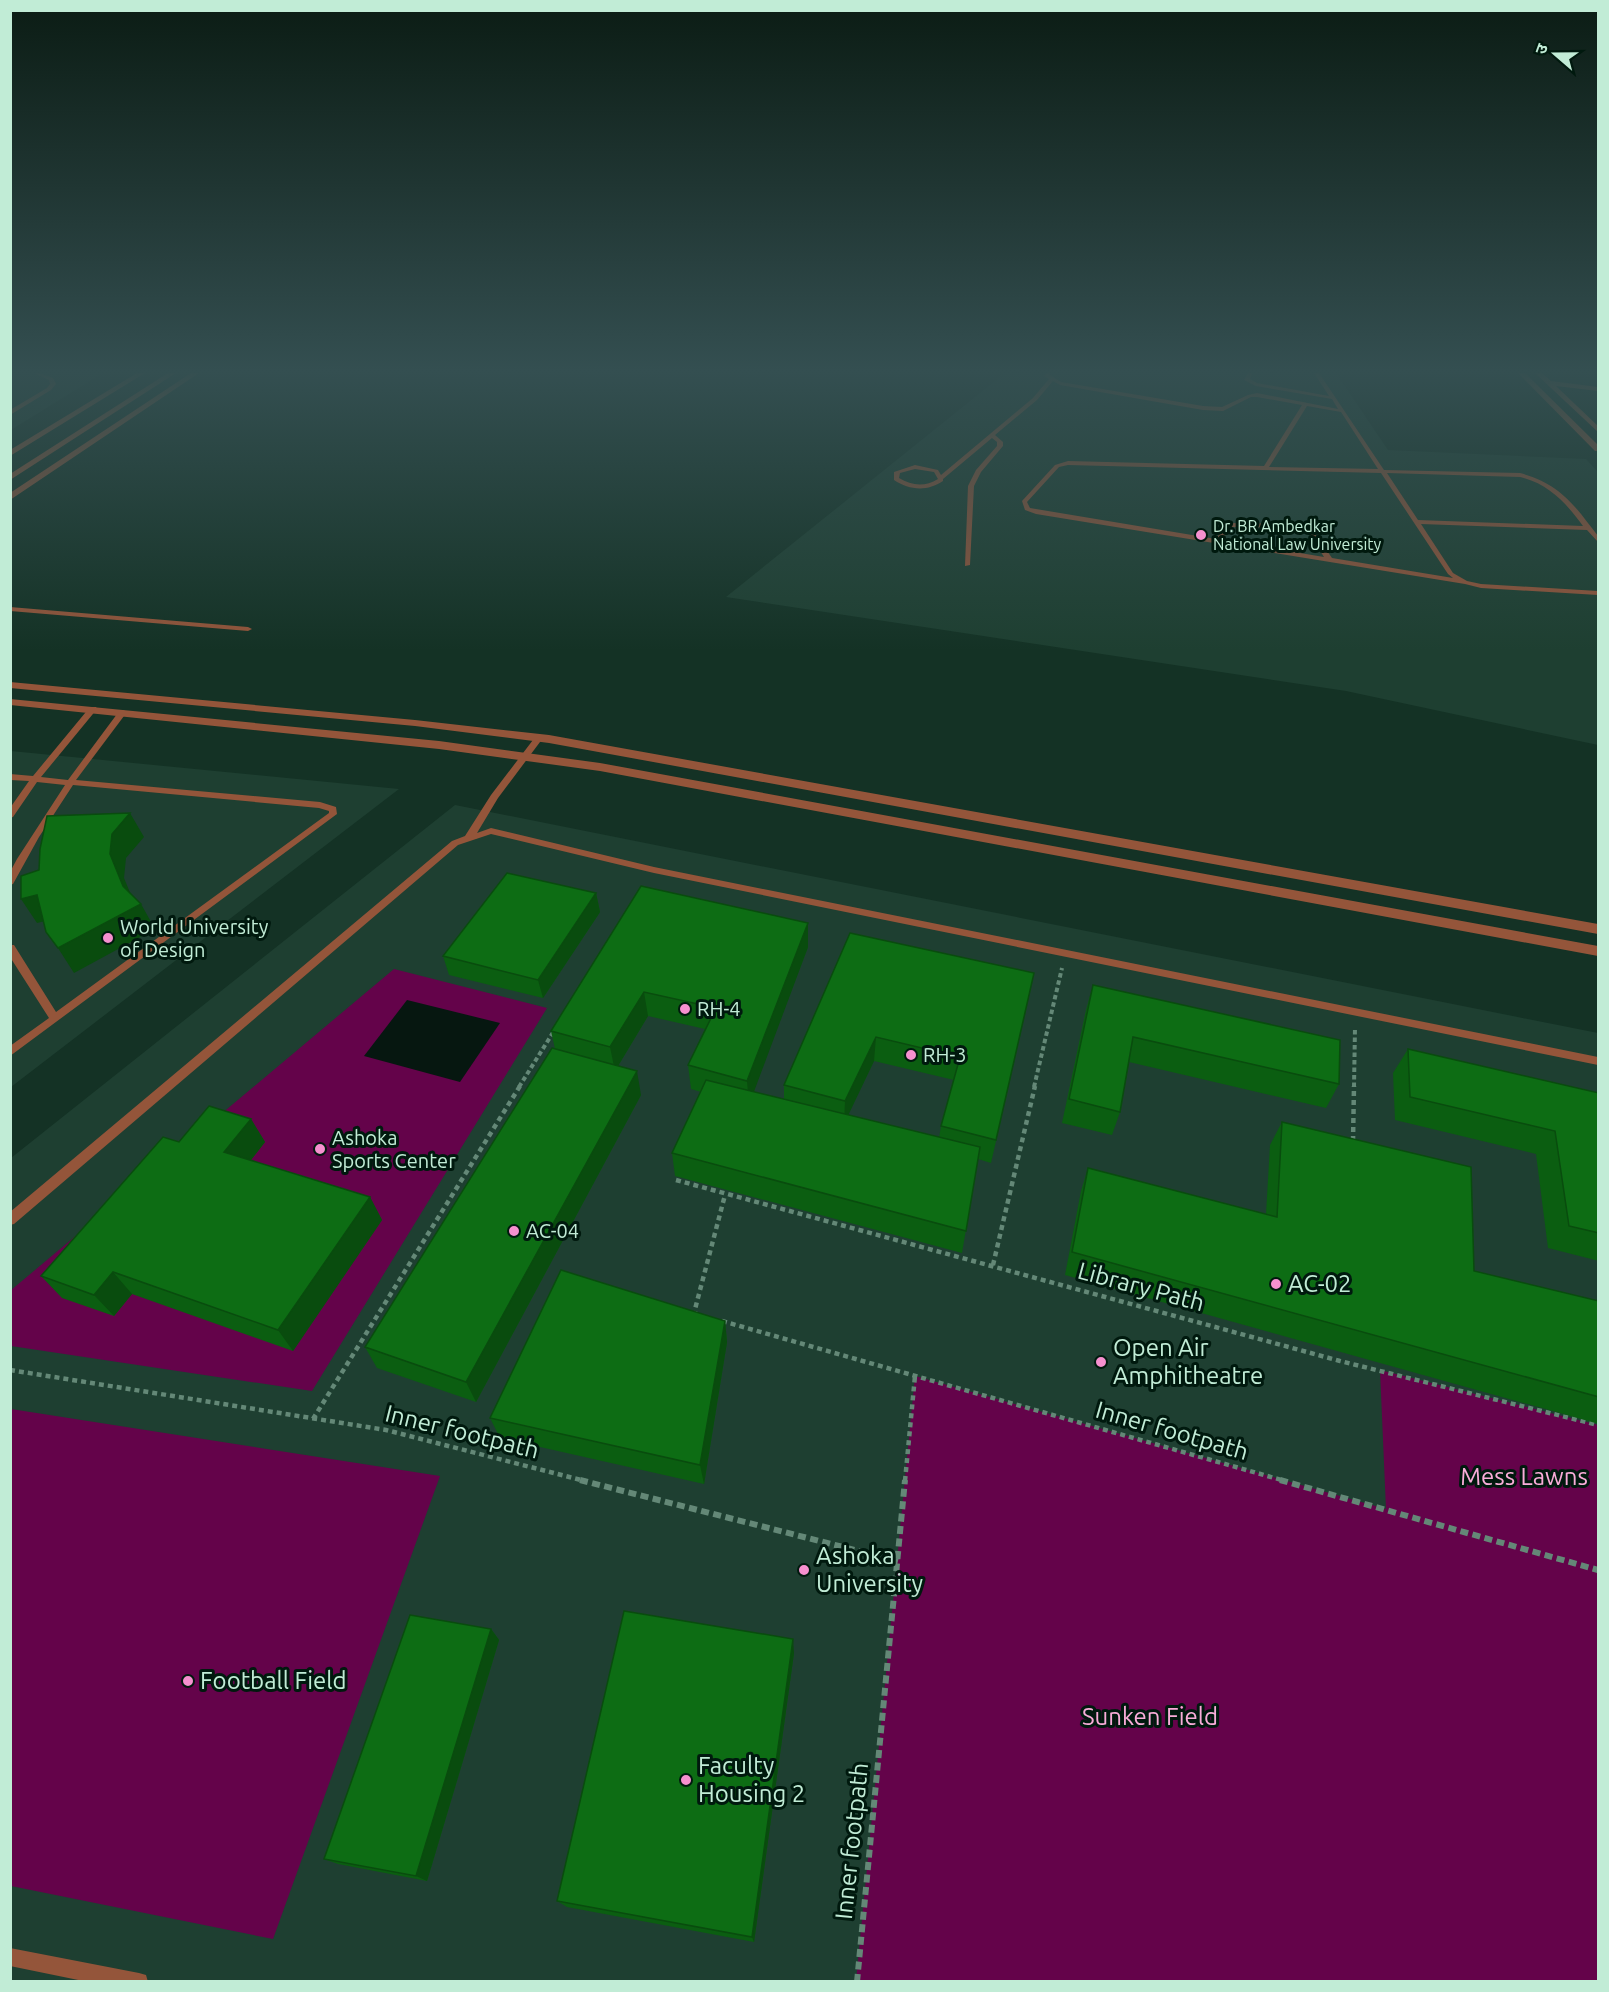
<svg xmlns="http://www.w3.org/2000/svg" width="1609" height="1992" font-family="Ubuntu,'Noto Sans Devanagari',sans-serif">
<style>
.built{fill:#1e3f31}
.green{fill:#64034a}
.water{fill:#061710}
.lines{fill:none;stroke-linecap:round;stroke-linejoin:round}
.path-far2{stroke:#648877;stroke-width:4;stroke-dasharray:4.5 3;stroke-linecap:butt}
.path-far1{stroke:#648877;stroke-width:4.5;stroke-dasharray:5 4;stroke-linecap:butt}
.path{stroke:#648877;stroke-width:6;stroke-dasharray:8 4.5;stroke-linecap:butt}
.service{fill:#94553a;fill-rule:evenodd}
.minor{fill:#94553a;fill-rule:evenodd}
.wall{fill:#0b5e11;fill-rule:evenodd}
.shaded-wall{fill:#094c0e}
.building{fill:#0d6d14;stroke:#094c0e;stroke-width:1.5}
.poi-dot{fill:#f690cf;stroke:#00190e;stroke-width:2}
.labels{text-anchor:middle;stroke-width:6;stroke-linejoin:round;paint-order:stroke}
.far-poi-label{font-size:16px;fill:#c1ecd6;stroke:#00190e;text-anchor:start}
.poi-label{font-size:20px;fill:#c1ecd6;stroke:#00190e;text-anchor:start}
.near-poi-label{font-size:24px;fill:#c1ecd6;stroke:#00190e;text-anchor:start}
.near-street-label{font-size:24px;fill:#c1ecd6;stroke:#00190e}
.near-park-label{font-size:24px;fill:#f9acd9;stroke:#00190e}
</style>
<rect width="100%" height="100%" fill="#143225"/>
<path class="built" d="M 11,373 L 103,373 L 11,430 Z
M 1005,373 L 1336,373 L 1388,450 L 1586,459 L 1598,472 L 1598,745 L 1346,691 L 726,597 Z
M 11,751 L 399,789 L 11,1087 Z
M 455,805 L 1598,1033 L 1598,1981 L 11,1982 L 11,1158 Z"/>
<path class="green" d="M 394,969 L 547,1008 L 312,1391 L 11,1346 L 10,1291 Z
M 1380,1370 L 1598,1425 L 1598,1981 L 856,1981 L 915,1376 L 1386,1509 Z
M 11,1409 L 440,1476 L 273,1939 L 11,1886 Z"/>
<path class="water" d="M 407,1000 L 500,1023 L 460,1082 L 364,1056 Z"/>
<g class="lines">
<path class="path-far2" d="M 519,1087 L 554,1031
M 1034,1087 L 1062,968
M 1354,1087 L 1355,1027"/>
<path class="path-far1" d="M 1353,1141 L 1354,1086
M 676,1180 L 1340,1361 L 1598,1425
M 993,1265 L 1035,1086
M 697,1314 L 694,1313 L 725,1195
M 722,1321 L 1285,1481
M 10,1370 L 386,1430 L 585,1481
M 313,1419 L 520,1086
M 905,1481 L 915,1376"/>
<path class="path" d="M 580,1480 L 898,1561
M 1280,1480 L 1598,1570
M 857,1982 L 905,1480"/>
<path class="service" d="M 34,373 L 39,373 L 53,378 L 56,384 L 51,390 L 10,415 L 10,410 L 47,388 L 50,384 L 49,380 Z
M 1046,373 L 1050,373 L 1050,375 L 1061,382 L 1203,406 L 1222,407 L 1248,395 L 1257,393 L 1338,409 L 1332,399 L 1256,386 L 1244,380 L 1248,373 L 1252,373 L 1250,379 L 1257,383 L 1329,396 L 1314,373 L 1319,373 L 1384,470 L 1520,473 C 1561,484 1574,505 1598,536 L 1598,542 L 1587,530 L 1421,524 L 1453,573 L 1467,581 L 1481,584 L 1598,591 L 1598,595 L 1481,588 L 1465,584 L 1036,514 L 1025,510 L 1022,501 L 1055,465 L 1068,461 L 1264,466 L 1302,405 L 1257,397 L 1251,397 L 1223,411 L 1203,410 L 1060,385 L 1053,381 L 1037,400 L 995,435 L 1003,442 L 1003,446 L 981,472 L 974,486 L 970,565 L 965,566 L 968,486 L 976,470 L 997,446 L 997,442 L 992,438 L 943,479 L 943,481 C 927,492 909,490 894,480 L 894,472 L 915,465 L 938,470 L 941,475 L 1033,398 L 1049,379 L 1044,376 ZM 1307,406 L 1341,412 L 1378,469 L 1269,467 ZM 1068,465 L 1381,473 L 1448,574 L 1453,578 L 1332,558 L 1311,528 L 1299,524 L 1229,523 L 1227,524 L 1216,539 L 1030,508 L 1027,502 L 1059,467 ZM 915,469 L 934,472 L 938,479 C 925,487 912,486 899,478 L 900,473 ZM 1387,473 L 1520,477 C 1549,484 1566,503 1583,526 L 1418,520 ZM 1231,527 L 1299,528 L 1307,530 L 1324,557 L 1222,540 Z
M 10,607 L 248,627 L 252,629 L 248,631 L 10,611 Z
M 90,707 L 96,707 L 97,709 L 41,777 L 68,780 L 120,710 L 123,710 L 127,712 L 76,780 L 320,802 L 336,807 L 337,814 L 10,1056 L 10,1046 L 49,1018 L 10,957 L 10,945 L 14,945 L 56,1012 L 329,813 L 329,811 L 319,808 L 73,785 L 39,837 L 13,884 L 10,885 L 10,872 L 17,859 L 65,785 L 37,782 L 13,817 L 10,818 L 10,808 L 29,781 L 10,780 L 10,774 L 33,776 Z
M 536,736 L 542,736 L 543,738 L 498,798 L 477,833 L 491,828 L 654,867 L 1598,1057 L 1598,1065 L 654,873 L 491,834 L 458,845 L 14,1224 L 10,1225 L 10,1212 L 452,841 L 465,836 L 491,795 Z
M 10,1948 L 139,1973 L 146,1975 L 148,1982 L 88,1982 L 10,1966 Z"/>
<path class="minor" d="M 137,373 L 145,373 L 10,456 L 10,450 Z
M 168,373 L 176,373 L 10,480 L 10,474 Z
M 191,373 L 199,373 L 10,500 L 10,493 Z
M 1518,373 L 1525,373 L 1598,445 L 1598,451 L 1595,451 Z
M 1535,373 L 1542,373 L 1551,381 L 1598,387 L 1598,391 L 1556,386 L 1598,426 L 1598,432 Z
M 10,682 L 415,720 L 549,735 L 1598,924 L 1598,934 L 549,743 L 415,726 L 10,688 Z
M 10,699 L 439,741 L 600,763 L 1598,946 L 1598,956 L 600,771 L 439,749 L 10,705 Z"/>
</g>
<path class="wall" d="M 641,886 L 808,947 L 753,1092 L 784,1099 L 784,1085 L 850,933 L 1029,997 L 991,1163 L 978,1159 L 962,1253 L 675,1176 L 672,1153 L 701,1092 L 691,1089 L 688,1065 L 705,1029 L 648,1016 L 618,1066 L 641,1095 L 476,1402 L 377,1368 L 365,1347 L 555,1049 L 551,1031 ZM 874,1061 L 954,1080 L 941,1126 L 939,1138 L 848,1115 Z
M 596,893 L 600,912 L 543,998 L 449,975 L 443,956 Z
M 1093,985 L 1339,1084 L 1326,1108 L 1129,1062 L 1120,1112 L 1112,1135 L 1062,1123 L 1086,1010 Z
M 1408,1049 L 1599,1093 L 1599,1261 L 1548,1248 L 1536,1154 L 1395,1120 L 1393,1073 Z
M 251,1119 L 265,1142 L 251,1160 L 370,1197 L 382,1220 L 293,1351 L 132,1294 L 114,1316 L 62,1298 L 41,1276 L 179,1142 Z
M 1282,1122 L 1474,1271 L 1599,1301 L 1599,1424 L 1065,1275 L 1081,1191 L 1088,1168 L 1266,1214 L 1270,1145 Z
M 725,1321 L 727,1342 L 704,1484 L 500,1438 L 490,1418 Z
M 491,1629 L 499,1640 L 427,1881 L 338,1864 L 324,1859 Z
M 794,1653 L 754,1942 L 567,1907 L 557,1901 Z"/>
<path class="shaded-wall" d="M 130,813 L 144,837 L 126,858 L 124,878 L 136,907 L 141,904 L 155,929 L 74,973 L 58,948 L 123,886 L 110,854 L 112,834 Z
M 596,893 L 600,912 L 543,998 L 538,980 Z
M 37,895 L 53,919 L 37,923 L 21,899 Z
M 808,923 L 808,947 L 749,1105 L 747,1081 Z
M 644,992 L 648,1016 L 615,1071 L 610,1047 Z
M 876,1037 L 874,1061 L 844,1124 L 845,1101 Z
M 637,1071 L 641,1095 L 476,1402 L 466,1382 Z
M 251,1119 L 265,1142 L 239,1175 L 224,1152 Z
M 370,1197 L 382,1220 L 293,1351 L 278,1330 Z
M 113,1272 L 132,1294 L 114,1316 L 94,1295 Z
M 725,1321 L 727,1342 L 704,1484 L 700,1465 Z
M 491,1629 L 499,1640 L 427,1881 L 416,1876 Z
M 793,1639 L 794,1653 L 754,1942 L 752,1937 Z"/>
<path class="building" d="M 130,813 L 112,834 L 110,854 L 123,886 L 141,904 L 58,948 L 46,932 L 37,895 L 21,899 L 21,876 L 39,870 L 40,849 L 47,816 Z
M 507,873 L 596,893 L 538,980 L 443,956 Z
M 641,886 L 808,923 L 747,1081 L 688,1065 L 716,1008 L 644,992 L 610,1047 L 551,1031 Z
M 850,933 L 1034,973 L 996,1140 L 941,1126 L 960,1057 L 876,1037 L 845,1101 L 784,1085 Z
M 1093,985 L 1340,1040 L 1339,1084 L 1133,1037 L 1120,1112 L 1069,1099 Z
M 552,1048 L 637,1071 L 466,1382 L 365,1347 Z
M 1408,1049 L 1599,1093 L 1599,1233 L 1569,1226 L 1555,1131 L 1410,1097 Z
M 706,1080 L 980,1147 L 966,1231 L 672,1153 Z
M 209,1106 L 251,1119 L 224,1152 L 370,1197 L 278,1330 L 113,1272 L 94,1295 L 41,1276 L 163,1137 L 179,1142 Z
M 1282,1122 L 1471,1167 L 1474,1271 L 1599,1301 L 1599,1397 L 1072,1252 L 1088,1168 L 1277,1217 Z
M 561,1270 L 725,1321 L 700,1465 L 490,1418 Z
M 624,1611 L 793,1639 L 752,1937 L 557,1901 Z
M 410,1615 L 491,1629 L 416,1876 L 324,1859 Z"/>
<linearGradient id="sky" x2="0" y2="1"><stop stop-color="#0b1c14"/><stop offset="0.57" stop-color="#344f51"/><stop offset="1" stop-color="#344f51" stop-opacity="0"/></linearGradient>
<rect width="1609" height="651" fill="url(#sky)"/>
<g class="poi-dot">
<circle cx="1201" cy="535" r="6"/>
<circle cx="108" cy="938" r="6"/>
<circle cx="685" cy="1009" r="6"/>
<circle cx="911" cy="1055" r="6"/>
<circle cx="320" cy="1149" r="6"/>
<circle cx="514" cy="1231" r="6"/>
<circle cx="1276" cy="1284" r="6"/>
<circle cx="1101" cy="1362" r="6"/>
<circle cx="804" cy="1570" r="6"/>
<circle cx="188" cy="1681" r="6"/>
<circle cx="686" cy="1780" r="6"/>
</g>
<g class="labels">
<g class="far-poi-label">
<text x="1213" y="532">Dr. BR Ambedkar<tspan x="1213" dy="18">National Law University</tspan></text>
</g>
<g class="poi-label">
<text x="120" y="934">World University<tspan x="120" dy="23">of Design</tspan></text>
<text x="697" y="1016">RH-4</text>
<text x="923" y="1062">RH-3</text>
<text x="332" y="1145">Ashoka<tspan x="332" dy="23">Sports Center</tspan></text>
<text x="526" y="1238">AC-04</text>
</g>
<g class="near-poi-label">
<text x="1288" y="1292">AC-02</text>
<text x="1113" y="1356">Open Air<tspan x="1113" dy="28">Amphitheatre</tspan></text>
<text x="816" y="1564">Ashoka<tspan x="816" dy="28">University</tspan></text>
<text x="200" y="1689">Football Field</text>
<text x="698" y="1774">Faculty<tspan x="698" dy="28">Housing 2</tspan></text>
</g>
<g class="near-street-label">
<text transform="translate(1141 1287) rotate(15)" y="8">Library Path</text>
<text transform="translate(1172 1431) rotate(16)" y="8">Inner footpath</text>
<text transform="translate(462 1432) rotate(14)" y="8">Inner footpath</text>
<text transform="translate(852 1841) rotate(-84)" y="8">Inner footpath</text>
</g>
<g class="near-park-label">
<text x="1524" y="1485">Mess Lawns</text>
<text x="1150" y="1725">Sunken Field</text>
</g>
</g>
<rect width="1609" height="1992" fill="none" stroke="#c1ecd6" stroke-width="24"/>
<g transform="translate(1555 54) rotate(290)" stroke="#00190e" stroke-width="4.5" paint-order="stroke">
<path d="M0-4.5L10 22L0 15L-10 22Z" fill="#c1ecd6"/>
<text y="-9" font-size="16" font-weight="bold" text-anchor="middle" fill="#c1ecd6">उ</text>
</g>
</svg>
